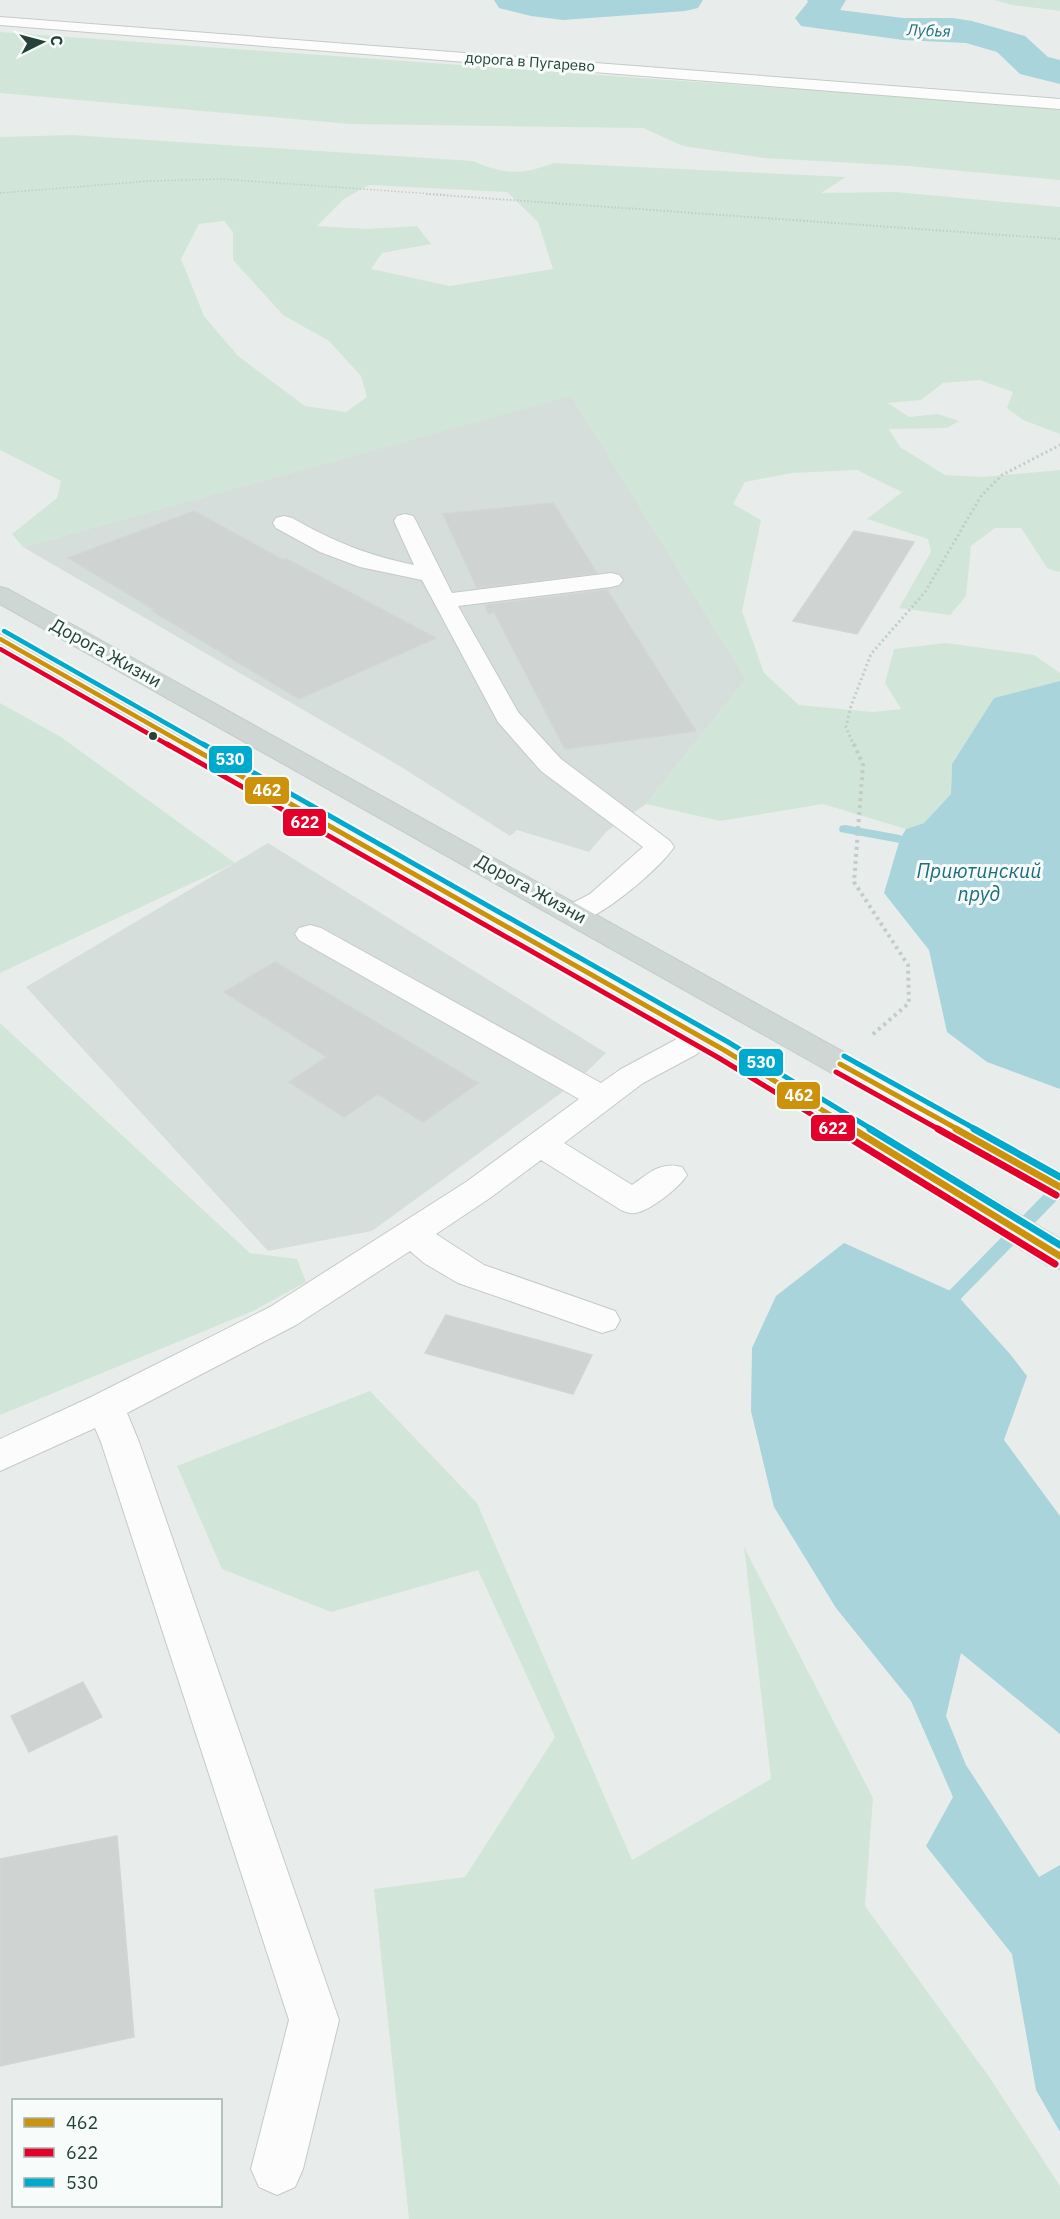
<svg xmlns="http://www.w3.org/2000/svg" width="1060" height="2219" font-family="'IBM Plex Sans',sans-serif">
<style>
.built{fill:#d6dedb}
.green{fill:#d1e6d8;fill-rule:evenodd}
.water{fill:#a9d4db}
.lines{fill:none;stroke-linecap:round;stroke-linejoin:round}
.stream{fill:#a9d4db;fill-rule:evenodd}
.river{fill:#a9d4db;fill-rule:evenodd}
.building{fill:#cfd4d2;stroke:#d1d6d4;stroke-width:1.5}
.minor-casing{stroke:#c5cac8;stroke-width:2}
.major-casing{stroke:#c3ccc9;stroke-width:2}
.path-far3{stroke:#c3ccca;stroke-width:1.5;stroke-dasharray:1.5 2;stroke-linecap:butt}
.path-far2{stroke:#c3ccca;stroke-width:2;stroke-dasharray:1.5 2;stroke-linecap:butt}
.path-far1{stroke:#c3ccca;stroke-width:3;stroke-dasharray:2 3;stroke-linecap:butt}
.path{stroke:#c3ccca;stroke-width:4;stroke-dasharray:3 4;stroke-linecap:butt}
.minor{fill:#fcfcfc;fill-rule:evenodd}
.major{fill:#cfd7d5;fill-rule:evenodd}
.bus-1-far2-casing{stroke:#f7fbf9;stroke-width:8}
.bus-1-far1-casing{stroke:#f7fbf9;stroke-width:9}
.bus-1-casing{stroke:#f7fbf9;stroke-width:11}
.bus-2-far2-casing{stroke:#f7fbf9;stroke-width:8}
.bus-2-far1-casing{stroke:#f7fbf9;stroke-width:9}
.bus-2-casing{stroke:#f7fbf9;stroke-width:11}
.bus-3-far2-casing{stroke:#f7fbf9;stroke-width:8}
.bus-3-far1-casing{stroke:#f7fbf9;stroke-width:9}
.bus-3-casing{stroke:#f7fbf9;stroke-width:11}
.bus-1-far2{stroke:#cd920c;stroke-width:4.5}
.bus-1-far1{stroke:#cd920c;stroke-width:5}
.bus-1{stroke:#cd920c;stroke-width:7}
.bus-2-far2{stroke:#e4002b;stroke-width:4.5}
.bus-2-far1{stroke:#e4002b;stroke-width:5}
.bus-2{stroke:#e4002b;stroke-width:7}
.bus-3-far2{stroke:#00a9ce;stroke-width:4.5}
.bus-3-far1{stroke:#00a9ce;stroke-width:5}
.bus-3{stroke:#00a9ce;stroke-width:7}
.bus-dot{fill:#24423a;stroke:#f7fbf9;stroke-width:2}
.labels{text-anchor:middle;stroke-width:6;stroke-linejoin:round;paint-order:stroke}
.far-street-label{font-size:15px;fill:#24423a;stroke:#f7fbf9}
.far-water-label{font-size:16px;font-style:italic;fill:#1c6f80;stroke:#f7fbf9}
.street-label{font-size:18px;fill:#24423a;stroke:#f7fbf9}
.water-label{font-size:20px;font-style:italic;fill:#1c6f80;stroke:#f7fbf9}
.line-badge{stroke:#f7fbf9;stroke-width:2}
.badge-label{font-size:16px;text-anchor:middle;font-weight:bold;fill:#fff}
</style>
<rect width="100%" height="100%" fill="#e8edeb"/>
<path class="built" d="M 571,395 L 746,679 L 646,804 L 607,831 L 589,852 L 517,830 L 510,836 L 398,765 L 23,547 Z
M 268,843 L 606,1053 L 575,1083 L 372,1231 L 268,1251 L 26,987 Z"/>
<path class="green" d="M 995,0 L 1060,0 L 1060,11 L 1012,5 Z
M 0,32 L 794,89 L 802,87 L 1060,108 L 1060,180 L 908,166 L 764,158 L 683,146 L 643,128 L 350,124 L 0,93 Z
M 72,135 L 473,161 C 506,175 521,175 554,163 L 846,177 L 821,193 L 895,192 L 1060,207 L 1060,434 L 1023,420 L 1007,408 L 1013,392 L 980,380 L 943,383 L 921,400 L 888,403 L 909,417 L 938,414 L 959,421 L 947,428 L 889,429 L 900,447 L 945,475 L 982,477 L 1060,470 L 1060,572 L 1048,569 L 1021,528 L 995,528 L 971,546 L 966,596 L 950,615 L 899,608 L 931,552 L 928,539 L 867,519 L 902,492 L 857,470 L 792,473 L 745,482 L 733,504 L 761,520 L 742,611 L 764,673 L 799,705 L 873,712 L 901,709 L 885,683 L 894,649 L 946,643 L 1034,655 L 1060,673 L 1060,681 L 994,698 L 952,764 L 951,794 L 924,823 L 906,829 L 823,804 L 720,821 L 646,804 L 746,679 L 571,396 L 23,547 L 12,534 L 57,498 L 61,481 L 0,450 L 0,137 ZM 369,185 L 507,192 L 538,222 L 553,269 L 450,286 L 371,269 L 382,253 L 431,244 L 417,226 L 368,229 L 317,226 L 344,199 ZM 224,221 L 233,232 L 233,260 L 283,315 L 329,341 L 361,376 L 367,397 L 346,412 L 305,406 L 238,356 L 204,316 L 181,259 L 199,224 Z
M 0,703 L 61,737 L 235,863 L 0,973 Z
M 0,1023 L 250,1253 L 297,1259 L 306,1282 L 253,1311 L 0,1415 Z
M 370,1391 L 477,1503 L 632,1860 L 771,1779 L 744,1547 L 873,1798 L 865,1906 L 990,2078 L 1060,2186 L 1060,2219 L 409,2219 L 374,1889 L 465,1877 L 555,1737 L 478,1570 L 331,1612 L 222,1569 L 177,1466 Z"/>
<path class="water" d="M 1060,681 L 1060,1089 L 987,1062 L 947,1032 L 929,950 L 884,893 L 900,839 L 906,829 L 924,823 L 951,794 L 952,764 L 994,698 Z
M 844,1243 L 955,1293 L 1010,1354 L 1027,1376 L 1004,1440 L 1060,1516 L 1060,1734 L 961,1653 L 946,1716 L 966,1765 L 1039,1877 L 1060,1865 L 1060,2132 L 1036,2090 L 1012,1954 L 926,1846 L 953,1797 L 911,1701 L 836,1608 L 774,1507 L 751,1411 L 752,1348 L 776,1296 Z"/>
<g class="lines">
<path class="stream" d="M 845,825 L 900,835 L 906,839 L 900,843 L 840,832 L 839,829 L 840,826 Z
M 1060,1183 L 1060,1197 L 948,1312 L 936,1312 L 934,1308 L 936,1304 L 1054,1184 Z"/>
<path class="river" d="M 494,0 L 703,0 L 698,8 L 685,11 L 563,20 L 531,16 L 499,8 Z
M 807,0 L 846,0 L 840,10 L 903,18 L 953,18 L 972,21 L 1025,36 L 1048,57 L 1060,60 L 1060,84 L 1020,74 L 997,52 L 966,43 L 903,40 L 801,26 L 795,18 L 808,2 Z"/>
</g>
<path class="building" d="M 553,503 L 597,573 L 477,588 L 443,514 Z
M 194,511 L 283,560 L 287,559 L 436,638 L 299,699 L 152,611 L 155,610 L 68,558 Z
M 854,531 L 914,542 L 857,634 L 793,621 Z
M 607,590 L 696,731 L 565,749 L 494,612 L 489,614 L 485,605 Z
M 275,962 L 478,1083 L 423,1122 L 378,1094 L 344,1117 L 289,1082 L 327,1057 L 224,992 Z
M 446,1315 L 592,1355 L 573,1394 L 425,1353 Z
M 83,1682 L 102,1717 L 29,1752 L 11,1716 Z
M 117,1836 L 134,2037 L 0,2066 L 0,1859 Z"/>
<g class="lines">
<defs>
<path id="minor" d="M 0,17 L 1060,99 L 1060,109 L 0,25 Z
M 405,514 L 413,516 L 416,521 L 452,593 L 611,573 L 619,575 L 623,580 L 619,585 L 611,587 L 458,606 L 518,712 L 561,759 L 670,841 L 674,847 C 660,868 607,913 583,920 C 576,922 571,921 565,919 L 560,913 L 565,907 L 590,894 L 643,847 L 541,771 L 498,722 L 422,580 L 360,567 L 320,552 L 276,528 L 273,523 L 276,518 L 284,516 L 292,518 C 335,542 366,555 414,565 L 394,521 L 397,516 Z
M 310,925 L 321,928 L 601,1083 L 621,1069 L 675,1040 L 687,1029 L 698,1026 L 709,1029 L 714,1036 L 697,1054 L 643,1083 L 564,1143 L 632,1185 C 649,1173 661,1161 682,1167 L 687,1175 C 680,1187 650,1211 635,1213 C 631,1214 626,1212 621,1210 L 541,1160 L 490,1198 L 436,1234 L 484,1265 L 615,1311 L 620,1320 L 615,1329 L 602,1333 L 458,1283 L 424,1263 L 410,1251 L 296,1325 L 127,1413 L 139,1442 L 339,2020 L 303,2169 L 295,2187 L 277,2195 L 259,2187 L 251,2169 L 289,2020 L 101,1442 L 95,1428 L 0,1471 L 0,1439 L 91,1397 L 270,1307 L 466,1182 L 579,1099 L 299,940 L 295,934 L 299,928 Z"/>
<path id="major" d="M 0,587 L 8,589 L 1060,1172 L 1060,1199 L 1048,1195 L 0,604 Z
M 0,632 L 9,634 L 735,1043 L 1060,1239 L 1060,1269 L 1047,1265 L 713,1057 L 0,649 Z"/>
</defs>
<use href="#minor" class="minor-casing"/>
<use href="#major" class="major-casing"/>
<path class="path-far3" d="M 0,193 L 150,181 L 221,179 L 447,195"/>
<path class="path-far2" d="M 426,194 L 1060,239"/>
<path class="path-far1" d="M 854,746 L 846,727 L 851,706 L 871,654 L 925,592 L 981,496 L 1002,475 L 1060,445"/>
<path class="path" d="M 854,744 L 863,765 L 854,882 L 908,965 L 909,1003 L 871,1036"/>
<use href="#minor" class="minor"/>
<use href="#major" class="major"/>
<defs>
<path id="bus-1-far2" d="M 0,639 L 188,746"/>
<path id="bus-1-far1" d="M 185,744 L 724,1050 L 855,1130
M 840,1064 L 959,1130"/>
<path id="bus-1" d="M 853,1129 L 1060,1256
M 956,1129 L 1060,1187"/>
<path id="bus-2-far2" d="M 0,649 L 170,746"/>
<path id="bus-2-far1" d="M 167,744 L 719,1058 L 837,1130
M 836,1072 L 940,1130"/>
<path id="bus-2" d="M 835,1129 L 1055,1264
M 938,1129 L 1056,1195"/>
<path id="bus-3-far2" d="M 4,631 L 206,746"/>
<path id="bus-3-far1" d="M 203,744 L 728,1042 L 873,1130
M 844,1056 L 977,1130"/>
<path id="bus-3" d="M 870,1129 L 1060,1245
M 974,1129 L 1060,1177"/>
</defs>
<use href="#bus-1-far2" class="bus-1-far2-casing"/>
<use href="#bus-1-far1" class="bus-1-far1-casing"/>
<use href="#bus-1" class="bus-1-casing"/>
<use href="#bus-2-far2" class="bus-2-far2-casing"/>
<use href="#bus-2-far1" class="bus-2-far1-casing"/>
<use href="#bus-2" class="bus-2-casing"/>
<use href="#bus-3-far2" class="bus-3-far2-casing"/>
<use href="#bus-3-far1" class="bus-3-far1-casing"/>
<use href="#bus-3" class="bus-3-casing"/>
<use href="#bus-1-far2" class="bus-1-far2"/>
<use href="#bus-1-far1" class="bus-1-far1"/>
<use href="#bus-1" class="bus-1"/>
<use href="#bus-2-far2" class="bus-2-far2"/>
<use href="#bus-2-far1" class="bus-2-far1"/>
<use href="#bus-2" class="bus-2"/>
<use href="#bus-3-far2" class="bus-3-far2"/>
<use href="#bus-3-far1" class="bus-3-far1"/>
<use href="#bus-3" class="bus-3"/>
</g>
<circle class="bus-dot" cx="153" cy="736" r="5"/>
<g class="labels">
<g class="far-street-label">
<text transform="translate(530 62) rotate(4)" y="5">дорога в Пугарево</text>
</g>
<g class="far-water-label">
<text transform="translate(929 30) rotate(2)" y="6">Лубья</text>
</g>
<g class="street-label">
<text transform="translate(106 653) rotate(29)" y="6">Дорога Жизни</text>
<text transform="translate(531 889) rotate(29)" y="6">Дорога Жизни</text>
</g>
<g class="water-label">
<text x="979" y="878">Приютинский<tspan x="979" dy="23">пруд</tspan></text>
</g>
</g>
<g class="line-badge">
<rect x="208" y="745" width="45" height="29" rx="6" fill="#00a9ce"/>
<rect x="244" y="776" width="46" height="29" rx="6" fill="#cd920c"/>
<rect x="282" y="808" width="45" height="29" rx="6" fill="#e4002b"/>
<rect x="738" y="1048" width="46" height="29" rx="6" fill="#00a9ce"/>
<rect x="776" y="1081" width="45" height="29" rx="6" fill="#cd920c"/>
<rect x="810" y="1114" width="46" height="28" rx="6" fill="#e4002b"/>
</g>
<g class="badge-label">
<text x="230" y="765">530</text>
<text x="267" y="796">462</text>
<text x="305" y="828">622</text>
<text x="761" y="1068">530</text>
<text x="799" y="1101">462</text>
<text x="833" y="1134">622</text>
</g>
<rect x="12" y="2099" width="210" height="108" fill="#f7fbf9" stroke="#a3b1ad" stroke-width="1.5"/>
<rect x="24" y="2118" width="30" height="9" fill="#cd920c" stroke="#a3b1ad" stroke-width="1.5"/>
<text x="66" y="2129" font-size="18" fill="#24423a">462</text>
<rect x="24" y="2148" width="30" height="9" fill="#e4002b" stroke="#a3b1ad" stroke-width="1.5"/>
<text x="66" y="2159" font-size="18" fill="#24423a">622</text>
<rect x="24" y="2178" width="30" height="9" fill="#00a9ce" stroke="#a3b1ad" stroke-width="1.5"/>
<text x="66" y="2189" font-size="18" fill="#24423a">530</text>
<g transform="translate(42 42) rotate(84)" stroke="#f7fbf9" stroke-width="4.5" paint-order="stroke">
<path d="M0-4.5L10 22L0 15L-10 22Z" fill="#24423a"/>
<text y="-9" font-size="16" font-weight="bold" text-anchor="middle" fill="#24423a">С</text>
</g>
</svg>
